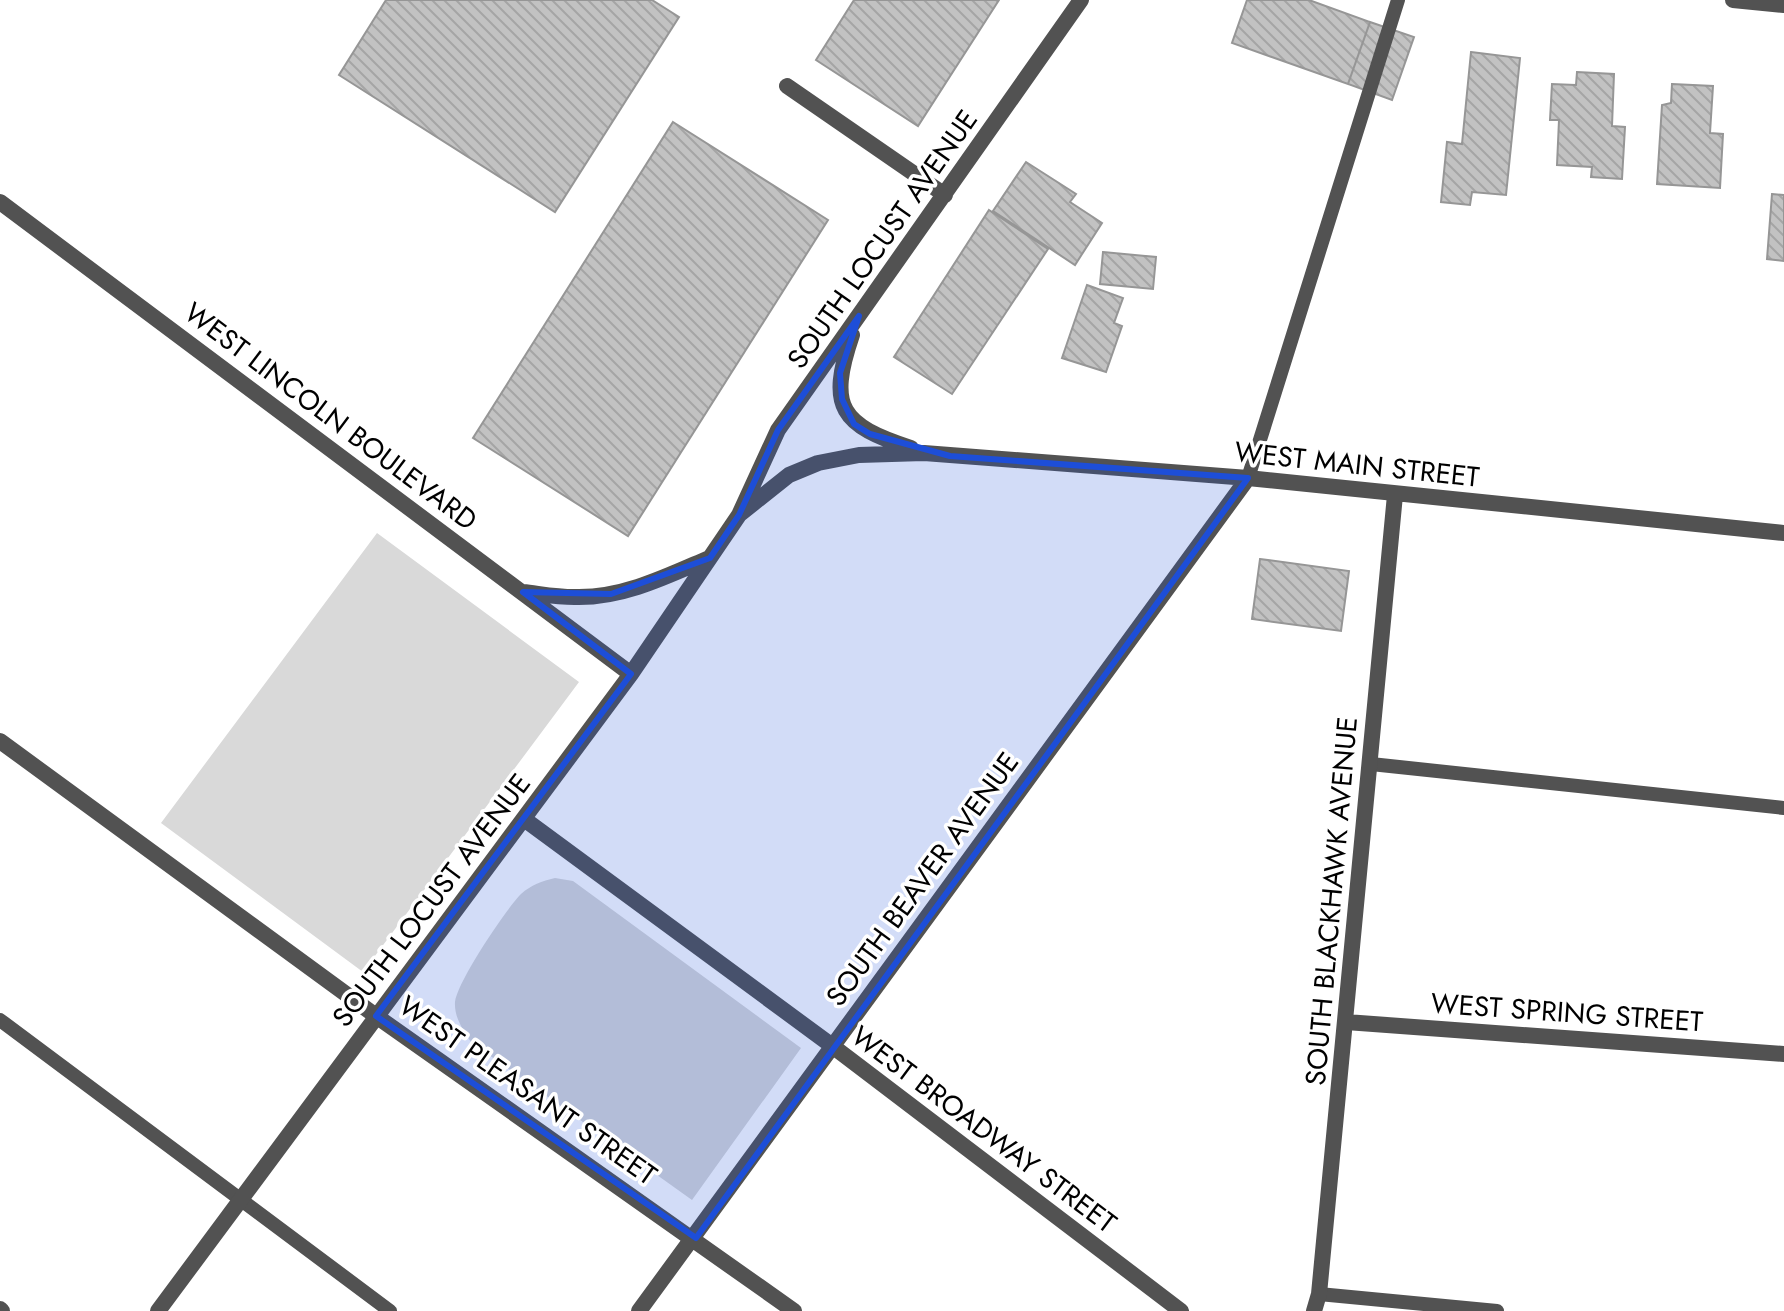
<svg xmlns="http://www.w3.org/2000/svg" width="1784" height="1311" font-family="Jost,sans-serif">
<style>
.green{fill:#d9d9d9}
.building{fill:url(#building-back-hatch);stroke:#969696;stroke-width:2}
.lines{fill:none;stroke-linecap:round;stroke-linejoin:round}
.lane{stroke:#525252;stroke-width:14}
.street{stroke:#525252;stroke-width:16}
.marked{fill:#1d4ed8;fill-opacity:0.2;stroke:#1d4ed8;stroke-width:6;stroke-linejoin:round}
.labels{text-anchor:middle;stroke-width:7;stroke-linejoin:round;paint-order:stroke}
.street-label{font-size:28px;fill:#000;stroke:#fff}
</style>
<defs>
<pattern id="building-back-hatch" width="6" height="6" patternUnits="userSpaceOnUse" patternTransform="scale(2)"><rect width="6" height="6" fill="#c2c2c2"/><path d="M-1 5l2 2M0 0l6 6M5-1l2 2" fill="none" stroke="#a5a5a5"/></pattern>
</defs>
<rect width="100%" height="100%" fill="#fff"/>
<path class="green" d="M 377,533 L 579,682 L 363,972 L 161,823 Z
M 555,878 L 573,881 L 801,1048 L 692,1200 L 471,1042 C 463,1030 454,1017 455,1002 C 457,982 506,909 521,894 C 531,885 542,881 555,878 Z"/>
<path class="building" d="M 386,0 L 652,0 L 679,17 L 555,212 L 339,75 Z
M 854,0 L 999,0 L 918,126 L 816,60 Z
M 1247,0 L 1309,0 L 1370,22 L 1348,84 L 1232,43 Z
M 1370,22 L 1414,37 L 1392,100 L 1348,84 Z
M 1471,52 L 1520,58 L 1506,195 L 1472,192 L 1470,205 L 1441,202 L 1447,142 L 1462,144 Z
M 1577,72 L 1614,74 L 1612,126 L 1625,127 L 1622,179 L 1591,177 L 1592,167 L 1557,165 L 1559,120 L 1550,120 L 1552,84 L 1576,85 Z
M 1672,84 L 1713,86 L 1710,133 L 1723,134 L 1720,188 L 1657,184 L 1662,105 L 1671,103 Z
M 673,122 L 828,220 L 628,536 L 473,438 Z
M 1026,162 L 1076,194 L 1070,202 L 1102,223 L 1075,265 L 993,211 Z
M 1772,194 L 1784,195 L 1784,261 L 1767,259 Z
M 989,210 L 1048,249 L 952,394 L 894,357 Z
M 1103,252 L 1156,257 L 1153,289 L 1100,284 Z
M 1087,285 L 1123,298 L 1114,323 L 1122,326 L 1106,372 L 1062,358 Z
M 1260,559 L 1349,571 L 1341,631 L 1252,619 Z"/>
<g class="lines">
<path class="lane" d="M 1248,478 L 1398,0
M 1371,764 L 1784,808
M 0,1020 L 390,1311
M 1319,1294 L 1497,1311"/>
<path class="street" d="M 1733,0 L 1784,5
M 787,86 L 945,195
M 0,202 L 631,674
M 852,335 C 827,408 841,425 911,448
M 740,514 L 789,475 L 818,463 L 859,455 L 924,453 L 1248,478 L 1784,533
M 523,592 C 541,594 561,598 579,597 C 625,597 667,576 709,558
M 0,741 L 376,1016 L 794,1311
M 524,819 L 831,1045 L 1181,1311
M 1346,1022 L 1784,1054
M 0,1309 L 2,1311
M 158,1311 L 631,674 L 739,515 L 778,430 L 1081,0
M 639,1311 L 1248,478
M 1314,1311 L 1319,1294 L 1395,495"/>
</g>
<path class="marked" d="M 859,316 L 840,373 L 842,399 L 854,424 L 870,434 L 950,456 L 1248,478 L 696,1238 L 376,1016 L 631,674 L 523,592 L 611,594 L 710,558 L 739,515 L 778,430 Z"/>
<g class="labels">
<g class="street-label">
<text transform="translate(882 239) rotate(-55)" y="10">SOUTH LOCUST AVENUE</text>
<text transform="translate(331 416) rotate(37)" y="10">WEST LINCOLN BOULEVARD</text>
<text transform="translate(1357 464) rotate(6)" y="10">WEST MAIN STREET</text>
<text transform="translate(922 879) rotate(-54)" y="10">SOUTH BEAVER AVENUE</text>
<text transform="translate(431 900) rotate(-53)" y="10">SOUTH LOCUST AVENUE</text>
<text transform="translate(1331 901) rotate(-85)" y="10">SOUTH BLACKHAWK AVENUE</text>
<text transform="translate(1567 1012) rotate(4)" y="10">WEST SPRING STREET</text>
<text transform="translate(528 1090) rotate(35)" y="10">WEST PLEASANT STREET</text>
<text transform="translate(984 1129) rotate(37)" y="10">WEST BROADWAY STREET</text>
</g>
</g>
</svg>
